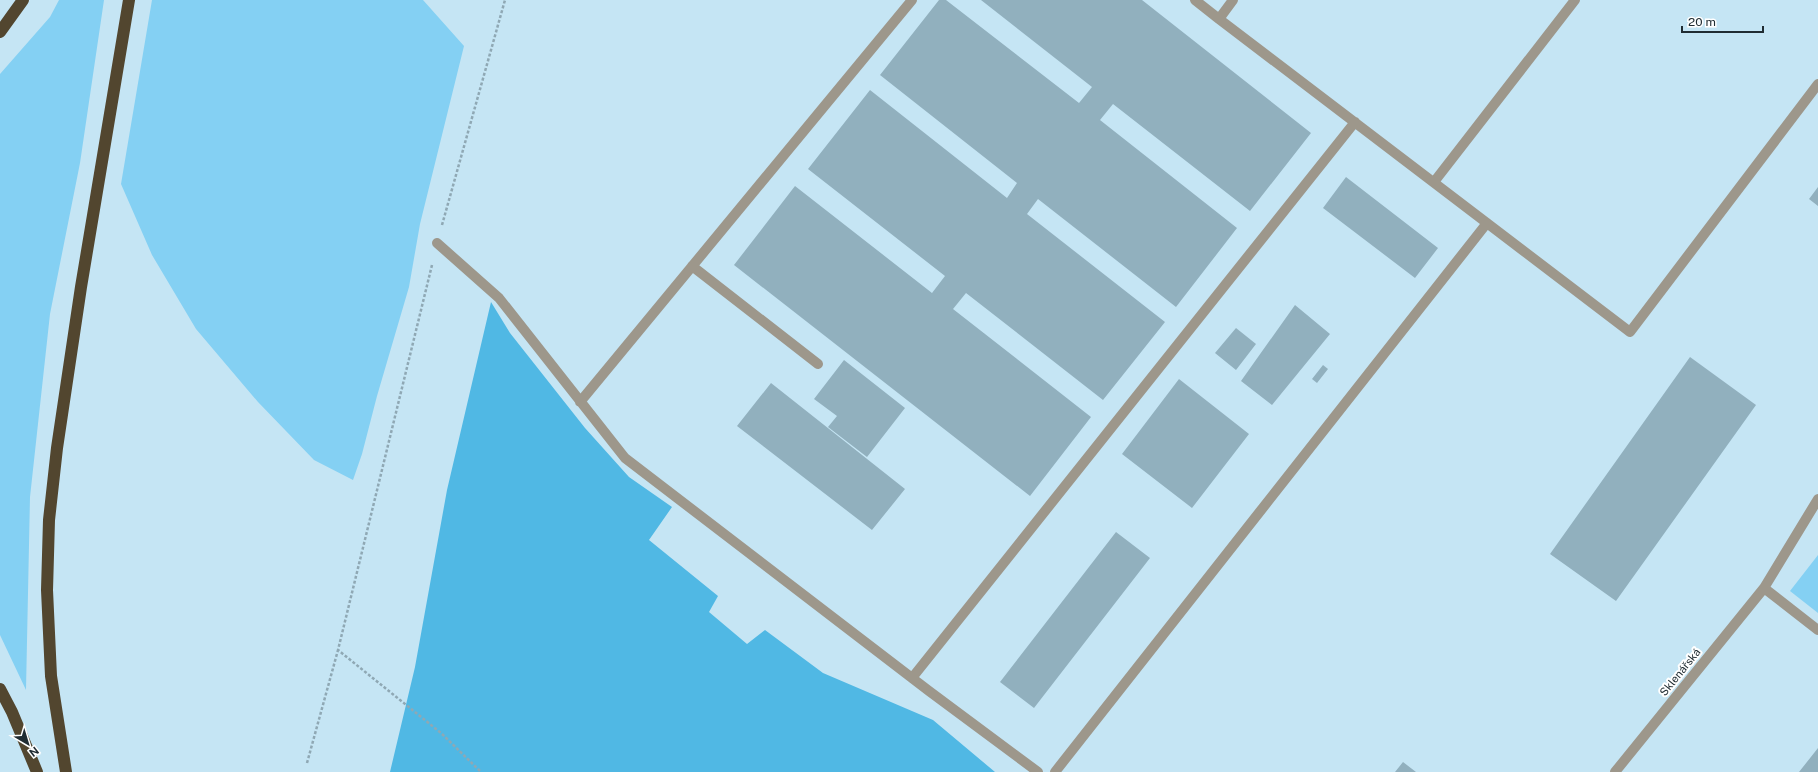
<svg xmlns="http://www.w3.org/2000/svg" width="1818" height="772" font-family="'Public Sans',sans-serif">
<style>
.green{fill:#84d0f3}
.forest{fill:#50b8e4}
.building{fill:#91b0be}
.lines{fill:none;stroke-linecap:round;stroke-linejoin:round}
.path{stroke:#8fa8b4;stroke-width:2.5;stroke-dasharray:3 2;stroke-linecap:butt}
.minor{stroke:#9d978b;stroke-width:10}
.highway{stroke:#52462f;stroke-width:12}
.labels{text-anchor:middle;stroke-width:4;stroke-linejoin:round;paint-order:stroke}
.street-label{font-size:11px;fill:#202c32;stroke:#fff}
</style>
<rect width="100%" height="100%" fill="#c5e5f4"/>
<path class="green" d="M 59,0 L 104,0 L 80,163 L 50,314 L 30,497 L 26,690 L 0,635 L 0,74 L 50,17 Z
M 152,0 L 423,0 L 464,46 L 420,224 L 409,287 L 377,396 L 362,454 L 353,480 L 314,460 L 258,402 L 196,329 L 152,255 L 121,184 Z
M 1818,555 L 1818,613 L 1790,591 Z"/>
<path class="forest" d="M 491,302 L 510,333 L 585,428 L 629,477 L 672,507 L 649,540 L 718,596 L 709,612 L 747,644 L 765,630 L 823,673 L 933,720 L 995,772 L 390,772 L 415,667 L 447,490 Z"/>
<path class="building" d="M 939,0 L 946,0 L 1079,103 L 1092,87 L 981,0 L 1142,0 L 1311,133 L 1250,211 L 1113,104 L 1100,120 L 1237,228 L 1176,307 L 1038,199 L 1027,214 L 1165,322 L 1103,400 L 966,293 L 953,309 L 1091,417 L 1030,496 L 734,265 L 795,186 L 932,293 L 945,276 L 808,169 L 870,90 L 1007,198 L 1017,183 L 880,75 Z
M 1346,177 L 1438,248 L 1415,278 L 1323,208 Z
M 1818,187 L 1818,206 L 1809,199 Z
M 1295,305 L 1330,334 L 1272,405 L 1241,381 Z
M 1236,328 L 1256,344 L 1236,370 L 1215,353 Z
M 1690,357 L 1756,405 L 1616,601 L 1550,554 Z
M 844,360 L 905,408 L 867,457 L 828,427 L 837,416 L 814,399 Z
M 1323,365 L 1328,369 L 1317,383 L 1312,379 Z
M 1179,379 L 1249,434 L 1192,508 L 1122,454 Z
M 771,383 L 905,489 L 872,530 L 737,426 Z
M 1116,532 L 1150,558 L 1034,708 L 1000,682 Z
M 1818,748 L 1818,772 L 1799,772 Z
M 1403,762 L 1416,772 L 1395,772 Z"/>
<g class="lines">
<path class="path" d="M 442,225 L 505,0
M 432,265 L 338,650 L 441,733 L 481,772
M 307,763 L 338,650"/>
<path class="minor" d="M 1195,0 L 1219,19
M 1233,0 L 1219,19 L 1630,332 L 1818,84
M 1434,182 L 1575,0
M 437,243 L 499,298 L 625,458 L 929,691 L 1038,772
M 692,266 L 818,364
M 580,402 L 912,0
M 1764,588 L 1818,630
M 912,678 L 1355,122
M 1055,772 L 1487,223
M 1615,772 L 1764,588 L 1818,499"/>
<path class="highway" d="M 0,32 L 23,0
M 0,689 L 12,712 L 37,772
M 66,772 L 51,676 L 47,590 L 49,520 L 57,448 L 81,287 L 129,0"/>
</g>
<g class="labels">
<g class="street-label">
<text transform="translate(1680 672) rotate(-51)" y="4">Sklenářská</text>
</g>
</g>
<g transform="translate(28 744) rotate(142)" stroke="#ffffff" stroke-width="3" paint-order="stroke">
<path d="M0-3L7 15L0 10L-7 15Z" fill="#202c32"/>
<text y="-6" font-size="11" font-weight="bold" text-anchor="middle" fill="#202c32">N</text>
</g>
<path d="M1682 26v6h81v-6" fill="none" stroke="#202c32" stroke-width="2"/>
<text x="1688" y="26" font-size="12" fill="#202c32" stroke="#ffffff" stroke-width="3" paint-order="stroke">20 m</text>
</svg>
